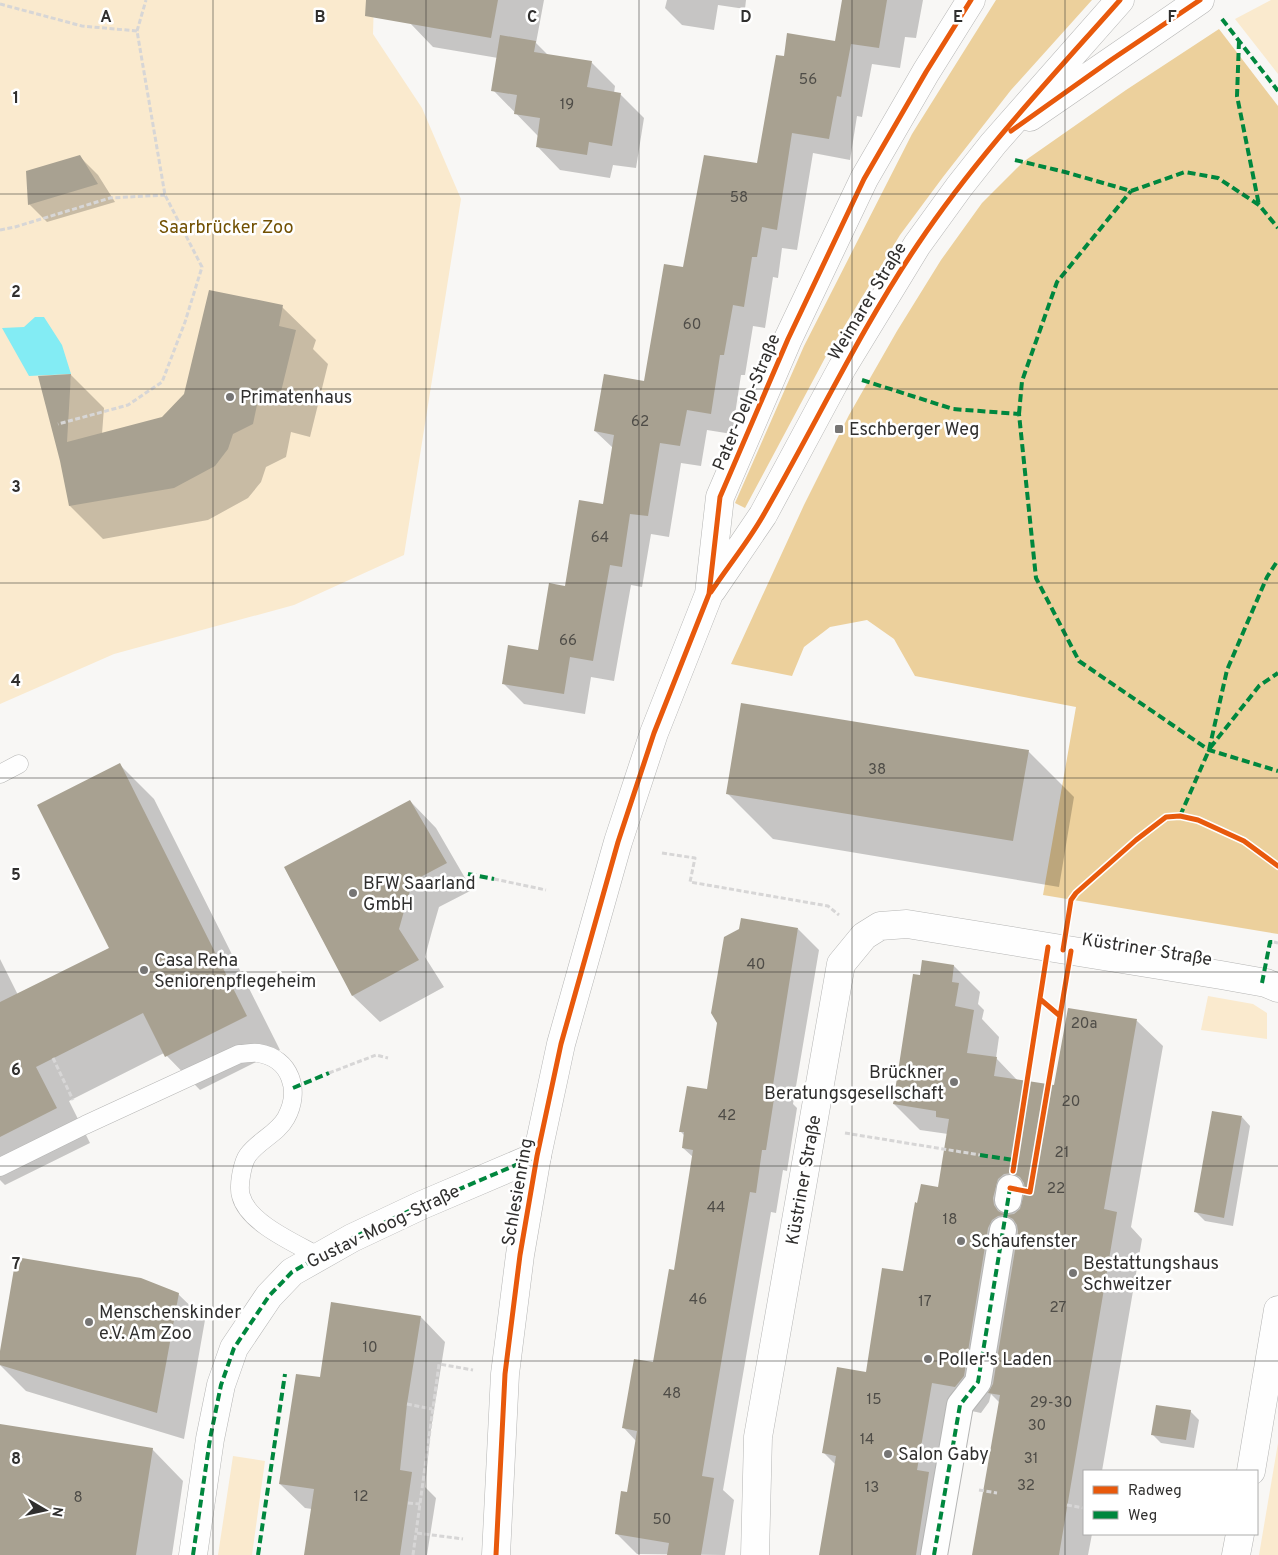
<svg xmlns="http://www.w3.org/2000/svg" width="1278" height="1555" font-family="Overpass,sans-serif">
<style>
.green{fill:#faeace}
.forest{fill:#ecd09c}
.water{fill:#83ecf4}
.shadow{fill:#0003}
.building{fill:#a8a191;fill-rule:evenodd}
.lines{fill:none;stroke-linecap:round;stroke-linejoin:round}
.service-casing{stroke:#b5b5b4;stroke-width:19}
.pedestrian-casing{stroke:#b5b5b4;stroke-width:28}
.minor-casing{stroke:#b5b5b4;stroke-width:29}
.tertiary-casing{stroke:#b5b5b4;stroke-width:29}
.path{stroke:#d7d6d6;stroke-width:3;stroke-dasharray:5 2.5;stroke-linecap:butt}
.service{stroke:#fefefe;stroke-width:18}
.pedestrian{stroke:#fefefe;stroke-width:26}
.minor{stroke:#fefefe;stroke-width:28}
.tertiary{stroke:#fefefe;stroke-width:28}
.quiet{stroke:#00873e;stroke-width:4;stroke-dasharray:8 4;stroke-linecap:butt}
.cycleway-casing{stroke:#fff;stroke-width:8}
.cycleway{stroke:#e8590c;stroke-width:5}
.grid{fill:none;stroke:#302f2e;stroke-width:1;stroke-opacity:0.55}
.poi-dot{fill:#767574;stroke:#fff;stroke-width:2}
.labels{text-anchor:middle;stroke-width:5;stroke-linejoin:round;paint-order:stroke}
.number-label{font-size:15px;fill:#4e4c47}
.park-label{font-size:18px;fill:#725103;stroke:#fff}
.street-label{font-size:18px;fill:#302f2e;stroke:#fff}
.poi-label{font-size:18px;fill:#302f2e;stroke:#fff;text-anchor:start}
.grid-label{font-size:16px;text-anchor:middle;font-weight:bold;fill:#302f2e;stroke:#fff;stroke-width:5;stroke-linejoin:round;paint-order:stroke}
</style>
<rect width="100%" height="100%" fill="#f8f7f5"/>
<path class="green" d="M 0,0 L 374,0 L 373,34 L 422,108 L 461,199 L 404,555 L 294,605 L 114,654 L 0,704 Z
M 1271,0 L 1278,0 L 1278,74 L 1235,19 Z
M 1208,996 L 1253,1004 L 1267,1013 L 1267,1039 L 1201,1030 Z
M 1278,1443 L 1278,1555 L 1259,1555 Z
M 233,1456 L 265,1461 L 252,1555 L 218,1555 Z"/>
<path class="forest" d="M 996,0 L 1092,0 L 1011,90 L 943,177 L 900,235 L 825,358 L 745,508 L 735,503 L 804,346 L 912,134 Z
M 1219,29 L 1278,106 L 1278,934 L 1043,895 L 1076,707 L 915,676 L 894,639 L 867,620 L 830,627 L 804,647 L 792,676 L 731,664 L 804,505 L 849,415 L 897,331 L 941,260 L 982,203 L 1023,162 L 1126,90 Z"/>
<path class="water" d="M 35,317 L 44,317 L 62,345 L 71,374 L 29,376 L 2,328 L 24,327 Z"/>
<path class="shadow" d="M 414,0 L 544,0 L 536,43 L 549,56 L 591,62 L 615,86 L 614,93 L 621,95 L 644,118 L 636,168 L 613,165 L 610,178 L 560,170 L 537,146 L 538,136 L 493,90 L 498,58 L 433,47 L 410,23 Z
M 667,0 L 746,0 L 745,9 L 718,5 L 714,30 L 682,25 L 665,8 Z
M 844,0 L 923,0 L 916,38 L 905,37 L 900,68 L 872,64 L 862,117 L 857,116 L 850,160 L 813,153 L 797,250 L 782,248 L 778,278 L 773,277 L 765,328 L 753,326 L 745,375 L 741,375 L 732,434 L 707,430 L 701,466 L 681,463 L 669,537 L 651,534 L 642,587 L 631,585 L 614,681 L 591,677 L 585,714 L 524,704 L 503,683 L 539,652 L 566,587 L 604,505 L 613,448 L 595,431 L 645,383 L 684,268 L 758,164 L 785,58 L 836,42 Z
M 80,157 L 98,175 L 115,202 L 47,222 L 29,204 Z
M 282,307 L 316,340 L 313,349 L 328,364 L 310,437 L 291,432 L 286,457 L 266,467 L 261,482 L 248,498 L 208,520 L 103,539 L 70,506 L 61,460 L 71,375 L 104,408 L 102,434 L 163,419 Z
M 1028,751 L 1074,797 L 1059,887 L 773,839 L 727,793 Z
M 120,765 L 154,799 L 280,1050 L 200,1090 L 164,1053 L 69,1101 L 90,1143 L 5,1185 L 0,1180 L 0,959 L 18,995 L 110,948 Z
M 410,801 L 436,828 L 472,890 L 439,907 L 432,931 L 425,957 L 444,987 L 380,1022 L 353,996 L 285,868 Z
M 798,929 L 819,950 L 793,1104 L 797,1108 L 787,1171 L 783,1170 L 776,1213 L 771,1212 L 723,1490 L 734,1500 L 725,1555 L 637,1554 L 616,1533 L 628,1493 L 636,1441 L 624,1428 L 654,1363 L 675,1272 L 693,1157 L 683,1148 L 685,1136 L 680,1131 L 708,1090 Z
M 923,962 L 954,966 L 980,992 L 978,1004 L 984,1010 L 982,1019 L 999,1037 L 996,1058 L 1018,1081 L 1055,1087 L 1069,1010 L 1137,1021 L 1163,1046 L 1131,1227 L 1142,1239 L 1102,1471 L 1084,1471 L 1084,1534 L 1092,1534 L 1088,1555 L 974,1555 L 1000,1403 L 991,1394 L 989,1402 L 981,1413 L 957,1408 L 945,1555 L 820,1555 L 836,1465 L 824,1453 L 867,1373 L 904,1273 L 939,1189 L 948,1134 L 920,1130 L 894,1104 Z
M 1242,1117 L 1250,1126 L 1233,1226 L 1205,1221 L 1196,1212 Z
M 178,1294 L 205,1320 L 184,1439 L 26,1391 L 0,1365 L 0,1359 Z
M 421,1317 L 445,1342 L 431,1429 L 425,1487 L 436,1498 L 427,1555 L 305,1555 L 312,1509 L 305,1508 L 280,1484 L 321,1379 Z
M 1190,1411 L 1199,1420 L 1194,1448 L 1161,1443 L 1152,1434 Z
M 0,1443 L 152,1449 L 183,1481 L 172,1555 L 0,1555 Z"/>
<path class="building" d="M 366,0 L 498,0 L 491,38 L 365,16 Z
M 842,0 L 887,0 L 879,48 L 851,44 L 841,97 L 837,96 L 829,139 L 792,133 L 777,230 L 762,227 L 757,257 L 752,257 L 744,307 L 733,305 L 724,355 L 720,355 L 711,414 L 687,410 L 680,446 L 660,443 L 648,516 L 630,514 L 622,567 L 610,565 L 593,661 L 570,657 L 564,694 L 502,684 L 508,645 L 538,650 L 549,583 L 565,586 L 579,500 L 603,504 L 614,435 L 594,431 L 604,374 L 644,381 L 664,264 L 683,267 L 704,155 L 757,163 L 776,55 L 784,56 L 787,33 L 835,41 Z
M 500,35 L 536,41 L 534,52 L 592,61 L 587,87 L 621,93 L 612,146 L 589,142 L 587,155 L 536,147 L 540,118 L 514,114 L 517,95 L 491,91 Z
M 80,155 L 98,184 L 28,205 L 26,171 Z
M 209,290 L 283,305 L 279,326 L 296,330 L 278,404 L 258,400 L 253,424 L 233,434 L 228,449 L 215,466 L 174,488 L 69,506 L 60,461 L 38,376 L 71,374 L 67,442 L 162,417 L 184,394 Z
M 741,703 L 1029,750 L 1013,841 L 726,794 Z
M 120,763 L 247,1016 L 165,1057 L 143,1013 L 36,1067 L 57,1108 L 0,1137 L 0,1002 L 109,948 L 37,805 Z
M 410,800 L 447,863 L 413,881 L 406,904 L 399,929 L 419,960 L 352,996 L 284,867 Z
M 741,918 L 798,928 L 773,1085 L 776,1086 L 766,1150 L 762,1150 L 756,1193 L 750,1192 L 702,1476 L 714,1478 L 701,1555 L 667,1555 L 669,1543 L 615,1534 L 621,1491 L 627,1492 L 637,1431 L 622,1428 L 634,1359 L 653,1362 L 669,1269 L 674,1270 L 693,1150 L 682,1148 L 684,1132 L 679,1132 L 687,1086 L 707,1089 L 717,1023 L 711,1013 L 724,937 L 739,929 Z
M 922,960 L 954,965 L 952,982 L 959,983 L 955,1006 L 974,1010 L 967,1053 L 997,1057 L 994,1076 L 1054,1085 L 1068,1008 L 1137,1019 L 1104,1209 L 1117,1212 L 1059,1555 L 972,1555 L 1000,1395 L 988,1393 L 993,1384 L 1018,1232 L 1017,1225 L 1013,1219 L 1005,1215 L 998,1216 L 992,1220 L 988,1228 L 964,1376 L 955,1387 L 932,1383 L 917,1470 L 929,1472 L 916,1555 L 819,1555 L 836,1456 L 822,1453 L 837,1367 L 866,1372 L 882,1268 L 903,1271 L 915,1202 L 917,1203 L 921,1184 L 938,1187 L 949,1119 L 936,1117 L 936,1111 L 893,1104 L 913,974 L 920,975 ZM 1012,1173 L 1020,1177 L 1024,1183 L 1025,1190 L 1020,1209 L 1014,1214 L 1006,1215 L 998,1211 L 994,1205 L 993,1198 L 998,1179 L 1004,1174 Z
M 1212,1111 L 1242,1116 L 1224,1218 L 1194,1212 Z
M 16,1257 L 141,1278 L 179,1293 L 157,1413 L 0,1365 L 0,1351 Z
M 331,1302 L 421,1316 L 407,1404 L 400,1470 L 412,1472 L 400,1555 L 304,1555 L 314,1489 L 279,1484 L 296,1374 L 320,1377 Z
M 1156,1405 L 1191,1410 L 1186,1440 L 1151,1435 Z
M 0,1424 L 153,1448 L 136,1555 L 0,1555 Z"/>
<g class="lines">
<defs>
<path id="service" d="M 0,774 L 19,764
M 0,1167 L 85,1125 L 239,1054 C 245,1054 252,1052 258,1053 C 291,1058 301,1091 286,1118 C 278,1133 258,1141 248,1155 C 242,1163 238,1187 241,1196 C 248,1223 295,1243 318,1256"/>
<path id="pedestrian" d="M 1008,1200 L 1010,1188
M 934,1555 L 960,1405 L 978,1382 L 1003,1230"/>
<path id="minor" d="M 1251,1471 L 1278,1310
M 193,1555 L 210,1439 L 221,1385 L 234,1348 L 269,1296 L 292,1272 L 352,1238 L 422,1205 L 537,1156
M 755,1555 L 758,1437 L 841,964 L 864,936 L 880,926 L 907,924 L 1221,975 L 1266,983 L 1278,988
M 1236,1555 L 1240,1534"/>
<path id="tertiary" d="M 1030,117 L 1200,0
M 712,590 L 763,515 L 842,368 L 917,245 L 959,187 L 993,144 L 1120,0
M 496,1555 L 505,1374 L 520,1255 L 537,1156 L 561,1044 L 618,842 L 654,733 L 709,594 L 720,497 L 788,339 L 864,179 L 926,72 L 971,0"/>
</defs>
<use href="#service" class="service-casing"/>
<use href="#pedestrian" class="pedestrian-casing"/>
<use href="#minor" class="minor-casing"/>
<use href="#tertiary" class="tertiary-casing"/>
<path class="path" d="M 0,4 L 82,26 L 137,31 L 165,195 L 202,267 L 185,322 L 162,382 L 128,405 L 58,424
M 137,31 L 146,0
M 0,230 L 15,227 L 110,198 L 165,195
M 662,853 L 695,858 L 690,882 L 828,906 L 839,915
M 494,879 L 546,890
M 1274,942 L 1278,943
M 53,1058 L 73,1100
M 329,1073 L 376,1055 L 388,1058
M 845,1133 L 980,1155
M 407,1404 L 432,1409
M 979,1490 L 997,1493
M 408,1503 L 420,1504
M 1067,1505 L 1084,1508
M 417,1533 L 463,1539
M 413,1555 L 439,1364 L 473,1370"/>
<use href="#service" class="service"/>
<use href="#pedestrian" class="pedestrian"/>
<use href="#minor" class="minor"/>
<use href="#tertiary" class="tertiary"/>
<path class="quiet" d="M 1222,19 L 1278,91
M 1239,41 L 1237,96 L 1259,205
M 1015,160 L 1065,172 L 1131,191 L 1185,172 L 1218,178 L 1259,205 L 1278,228
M 862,380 L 953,409 L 1019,414 L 1036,578 L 1079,661 L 1209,750 L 1278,771
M 1019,414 L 1022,381 L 1057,282 L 1131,191
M 1210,748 L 1259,686 L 1278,673
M 1180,816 L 1209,750 L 1227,670 L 1267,577 L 1278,560
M 468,874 L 494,879
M 1262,983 L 1270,942 L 1274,942
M 293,1088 L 329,1073
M 980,1155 L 1014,1160
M 193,1555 L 210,1439 L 221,1385 L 234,1348 L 269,1296 L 292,1272 L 352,1238 L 422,1205 L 537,1156
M 258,1555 L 285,1374
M 934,1555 L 960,1405 L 978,1382 L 1010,1188 L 1014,1189"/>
<defs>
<path id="cycleway" d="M 1011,131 L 1111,60 L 1200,0
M 711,592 C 728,566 749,541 764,514 C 816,424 860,330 918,244 C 977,156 1050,79 1120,0
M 1063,950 L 1071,900 L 1076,893 L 1136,840 L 1166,817 L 1180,816 L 1198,820 L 1244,841 L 1278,866
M 1060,1016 L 1071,951
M 1013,1171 L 1048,947
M 1010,1188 L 1030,1192 L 1060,1016 L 1040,999
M 496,1555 L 505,1374 L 520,1255 L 537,1156 L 561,1044 L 618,842 L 654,733 L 709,594 L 720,497 L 788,339 L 864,179 L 926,72 L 971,0"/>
</defs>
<use href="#cycleway" class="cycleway-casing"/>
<use href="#cycleway" class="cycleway"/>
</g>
<path class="grid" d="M 213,0 L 213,1555M 426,0 L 426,1555M 639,0 L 639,1555M 852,0 L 852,1555M 1065,0 L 1065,1555M 0,194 L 1278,194M 0,389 L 1278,389M 0,583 L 1278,583M 0,778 L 1278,778M 0,972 L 1278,972M 0,1166 L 1278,1166M 0,1361 L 1278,1361"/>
<g class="poi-dot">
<circle cx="230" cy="397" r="5"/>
<rect x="834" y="424" width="10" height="10" rx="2.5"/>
<circle cx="353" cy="893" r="5"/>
<circle cx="144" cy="970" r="5"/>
<circle cx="954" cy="1082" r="5"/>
<circle cx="961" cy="1241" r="5"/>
<circle cx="1073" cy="1273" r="5"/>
<circle cx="89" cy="1322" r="5"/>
<circle cx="928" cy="1359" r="5"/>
<circle cx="888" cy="1454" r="5"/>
</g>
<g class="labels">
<g class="number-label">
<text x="808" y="84">56</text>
<text x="567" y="109">19</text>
<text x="739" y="202">58</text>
<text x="692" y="329">60</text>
<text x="640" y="426">62</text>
<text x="600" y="542">64</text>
<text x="568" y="645">66</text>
<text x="877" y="774">38</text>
<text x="756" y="969">40</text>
<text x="1084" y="1028">20a</text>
<text x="1071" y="1106">20</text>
<text x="727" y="1120">42</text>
<text x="1062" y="1157">21</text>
<text x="1056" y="1193">22</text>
<text x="716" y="1212">44</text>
<text x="950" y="1224">18</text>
<text x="698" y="1304">46</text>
<text x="925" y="1306">17</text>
<text x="1058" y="1312">27</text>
<text x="370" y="1352">10</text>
<text x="672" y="1398">48</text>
<text x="874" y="1404">15</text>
<text x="1051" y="1407">29-30</text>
<text x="1037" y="1430">30</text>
<text x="867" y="1444">14</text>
<text x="1031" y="1463">31</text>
<text x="1026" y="1490">32</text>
<text x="872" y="1492">13</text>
<text x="361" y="1501">12</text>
<text x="78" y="1502">8</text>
<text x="662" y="1524">50</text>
</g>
<g class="park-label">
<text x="226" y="233">Saarbrücker Zoo</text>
</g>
<g class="street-label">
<text transform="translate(867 301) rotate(-59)" y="6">Weimarer Straße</text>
<text transform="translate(746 402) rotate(-67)" y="6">Pater-Delp-Straße</text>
<text transform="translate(1147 949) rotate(9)" y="6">Küstriner Straße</text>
<text transform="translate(803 1180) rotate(-80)" y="6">Küstriner Straße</text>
<text transform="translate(517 1192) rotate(-80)" y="6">Schlesienring</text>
<text transform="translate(383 1226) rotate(-26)" y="6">Gustav-Moog-Straße</text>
</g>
<g class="poi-label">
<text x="240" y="403">Primatenhaus</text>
<text x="849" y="435">Eschberger Weg</text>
<text x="363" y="889">BFW Saarland<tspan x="363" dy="21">GmbH</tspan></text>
<text x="154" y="966">Casa Reha<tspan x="154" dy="21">Seniorenpflegeheim</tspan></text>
<text x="944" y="1078" text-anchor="end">Brückner<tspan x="944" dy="21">Beratungsgesellschaft</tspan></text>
<text x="971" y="1247">Schaufenster</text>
<text x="1083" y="1269">Bestattungshaus<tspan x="1083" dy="21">Schweitzer</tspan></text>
<text x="99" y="1318">Menschenskinder<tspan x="99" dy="21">e.V. Am Zoo</tspan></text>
<text x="938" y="1365">Poller's Laden</text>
<text x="898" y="1460">Salon Gaby</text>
</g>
</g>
<g class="grid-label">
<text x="106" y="22">A</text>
<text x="320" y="22">B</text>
<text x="532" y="22">C</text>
<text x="746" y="22">D</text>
<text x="958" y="22">E</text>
<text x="1172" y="22">F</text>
<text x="16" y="103">1</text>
<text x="16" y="297">2</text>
<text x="16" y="492">3</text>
<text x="16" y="686">4</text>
<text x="16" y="880">5</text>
<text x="16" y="1075">6</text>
<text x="16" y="1269">7</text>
<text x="16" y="1464">8</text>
</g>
<rect x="1083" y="1470" width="175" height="65" fill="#ffffff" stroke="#acacab"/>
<rect x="1093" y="1486" width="25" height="8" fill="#e8590c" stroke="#acacab"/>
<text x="1128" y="1495" font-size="15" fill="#302f2e">Radweg</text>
<rect x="1093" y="1511" width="25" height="8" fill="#00873e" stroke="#acacab"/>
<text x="1128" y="1520" font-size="15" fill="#302f2e">Weg</text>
<g transform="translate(45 1510) rotate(99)" stroke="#ffffff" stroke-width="4" paint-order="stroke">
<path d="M0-4L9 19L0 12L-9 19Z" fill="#302f2e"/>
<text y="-8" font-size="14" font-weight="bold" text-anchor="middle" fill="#302f2e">N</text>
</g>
</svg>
